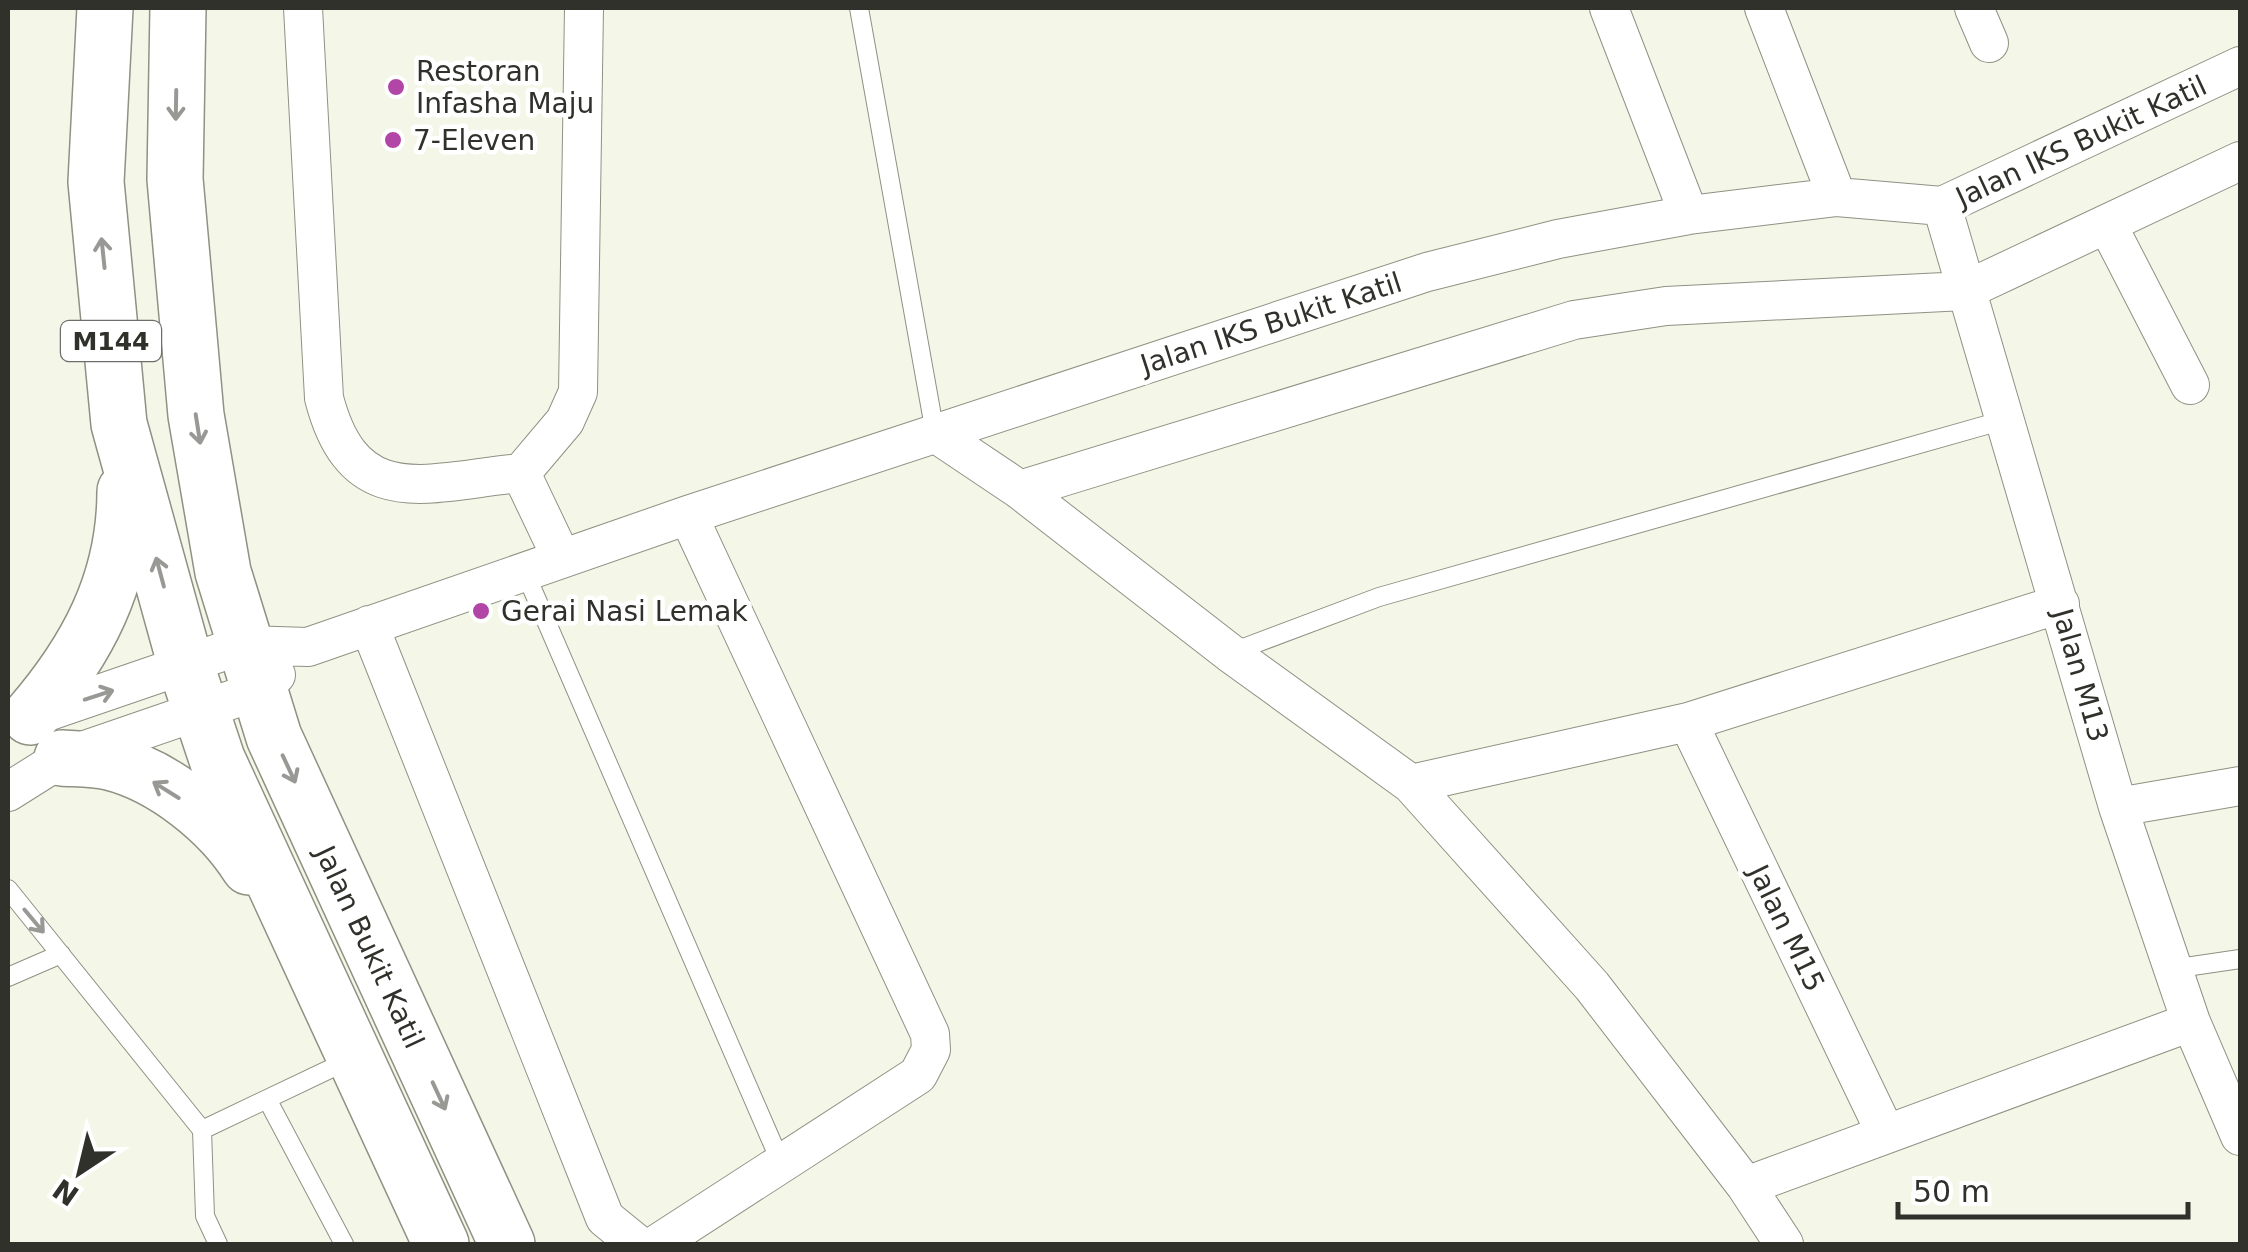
<svg xmlns="http://www.w3.org/2000/svg" width="2248" height="1252" font-family="'DejaVu Sans',sans-serif">
<style>
.lines{fill:none;stroke-linecap:round;stroke-linejoin:round}
.lane-casing{stroke:#8f9183;stroke-width:20}
.street-casing{stroke:#8f9183;stroke-width:40}
.primary-casing{stroke:#8f9183;stroke-width:58}
.lane{stroke:#fff;stroke-width:18}
.street{stroke:#fff;stroke-width:38}
.primary{stroke:#fff;stroke-width:55}
.oneway{stroke:#989895}
.poi-dot{fill:#b246a7;stroke:#fff;stroke-width:4}
.labels{text-anchor:middle;stroke-width:9;stroke-linejoin:round;paint-order:stroke}
.shield{fill:#fff;stroke:#6e6f6b;stroke-width:2.5}
.shield-label{font-size:25px;font-weight:bold;fill:#30312b}
.poi-label{font-size:28px;fill:#30312b;stroke:#fff;text-anchor:start}
.street-label{font-size:28px;fill:#30312b;stroke:#fff}
</style>
<rect width="100%" height="100%" fill="#f4f6e7"/>
<g class="lines">
<defs>
<path id="lane" d="M 859,8 L 935,433
M 524,570 L 781,1163
M 1230,653 L 1379,597 L 2004,420
M 8,889 L 202,1130 L 205,1216 L 218,1244
M 2172,969 L 2240,959
M 8,977 L 61,954
M 267,1099 L 344,1244
M 202,1130 L 351,1059"/>
<path id="street" d="M 303,8 L 324,398 C 354,514 427,482 521,473 L 565,421 L 578,392 L 584,8
M 1609,8 L 1689,215
M 1764,8 L 1837,197
M 1974,8 L 1989,43
M 1942,206 L 2118,807 L 2191,1022 L 2240,1136
M 2108,226 L 2190,385
M 935,433 L 1020,490 L 1230,653 L 1411,784 L 1592,986 L 1746,1186 L 1784,1244
M 521,473 L 561,557
M 1020,490 L 1574,320 L 1666,306 L 1964,291 L 2240,161
M 369,625 L 605,1218 L 637,1244
M 32,717 L 242,645 L 308,647 L 688,515 L 1427,272 L 1558,239 L 1689,215 L 1837,197 L 1942,206 L 2240,66
M 1688,722 L 1886,1134
M 1411,784 L 1688,722 L 2060,604
M 8,792 L 62,758 L 257,691 L 276,675
M 2118,807 L 2240,786
M 1746,1186 L 2191,1022
M 657,1244 L 918,1075 L 931,1050 L 930,1034 L 688,515"/>
<path id="primary" d="M 105,8 L 96,182 L 119,424 L 186,666 L 217,759 L 441,1244
M 178,8 L 175,179 L 196,415 L 223,572 L 274,737 L 507,1244
M 30,717 C 87,651 125,581 125,491
M 62,758 C 77,759 94,759 109,762 C 163,775 220,821 249,867"/>
</defs>
<use href="#lane" class="lane-casing"/>
<use href="#street" class="street-casing"/>
<use href="#primary" class="primary-casing"/>
<use href="#lane" class="lane"/>
<use href="#street" class="street"/>
<use href="#primary" class="primary"/>
</g>
<defs><path id="oneway-shaft" d="M-6 0H5M1.5-3L5.5 0L1.5 3" fill="none" stroke-width="1.6" stroke-linecap="round" stroke-linejoin="round" transform="scale(2.5)"/></defs>
<g class="oneway">
<use href="#oneway-shaft" transform="translate(176 105) rotate(91)"/>
<use href="#oneway-shaft" transform="translate(103 253) rotate(-96)"/>
<use href="#oneway-shaft" transform="translate(198 429) rotate(81)"/>
<use href="#oneway-shaft" transform="translate(160 572) rotate(-105)"/>
<use href="#oneway-shaft" transform="translate(99 695) rotate(-18)"/>
<use href="#oneway-shaft" transform="translate(289 769) rotate(65)"/>
<use href="#oneway-shaft" transform="translate(166 790) rotate(-148)"/>
<use href="#oneway-shaft" transform="translate(34 921) rotate(50)"/>
<use href="#oneway-shaft" transform="translate(439 1096) rotate(65)"/>
</g>
<g class="poi-dot">
<circle cx="396" cy="87" r="10"/>
<circle cx="393" cy="140" r="10"/>
<circle cx="481" cy="611" r="10"/>
</g>
<g class="labels">
<rect class="shield" x="61" y="321" width="100" height="40" rx="8"/>
<g class="shield-label">
<text x="111" y="350">M144</text>
</g>
<g class="poi-label">
<text x="416" y="81">Restoran<tspan x="416" dy="32">Infasha Maju</tspan></text>
<text x="413" y="150">7-Eleven</text>
<text x="501" y="621">Gerai Nasi Lemak</text>
</g>
<g class="street-label">
<text transform="translate(2081 141) rotate(-25)" y="10">Jalan IKS Bukit Katil</text>
<text transform="translate(1271 323) rotate(-18)" y="10">Jalan IKS Bukit Katil</text>
<text transform="translate(2081 675) rotate(74)" y="10">Jalan M13</text>
<text transform="translate(1787 928) rotate(64)" y="10">Jalan M15</text>
<text transform="translate(370 947) rotate(65)" y="10">Jalan Bukit Katil</text>
</g>
</g>
<rect width="2248" height="1252" fill="none" stroke="#30312b" stroke-width="20"/>
<g transform="translate(80 1172) rotate(215)" stroke="#ffffff" stroke-width="8" paint-order="stroke">
<path d="M0-8L18 38L0 25L-18 38Z" fill="#30312b"/>
<text y="-15" font-size="28" font-weight="bold" text-anchor="middle" fill="#30312b">N</text>
</g>
<path d="M1898 1202v15h290v-15" fill="none" stroke="#30312b" stroke-width="5"/>
<text x="1913" y="1202" font-size="30" fill="#30312b" stroke="#ffffff" stroke-width="8" paint-order="stroke">50 m</text>
</svg>
